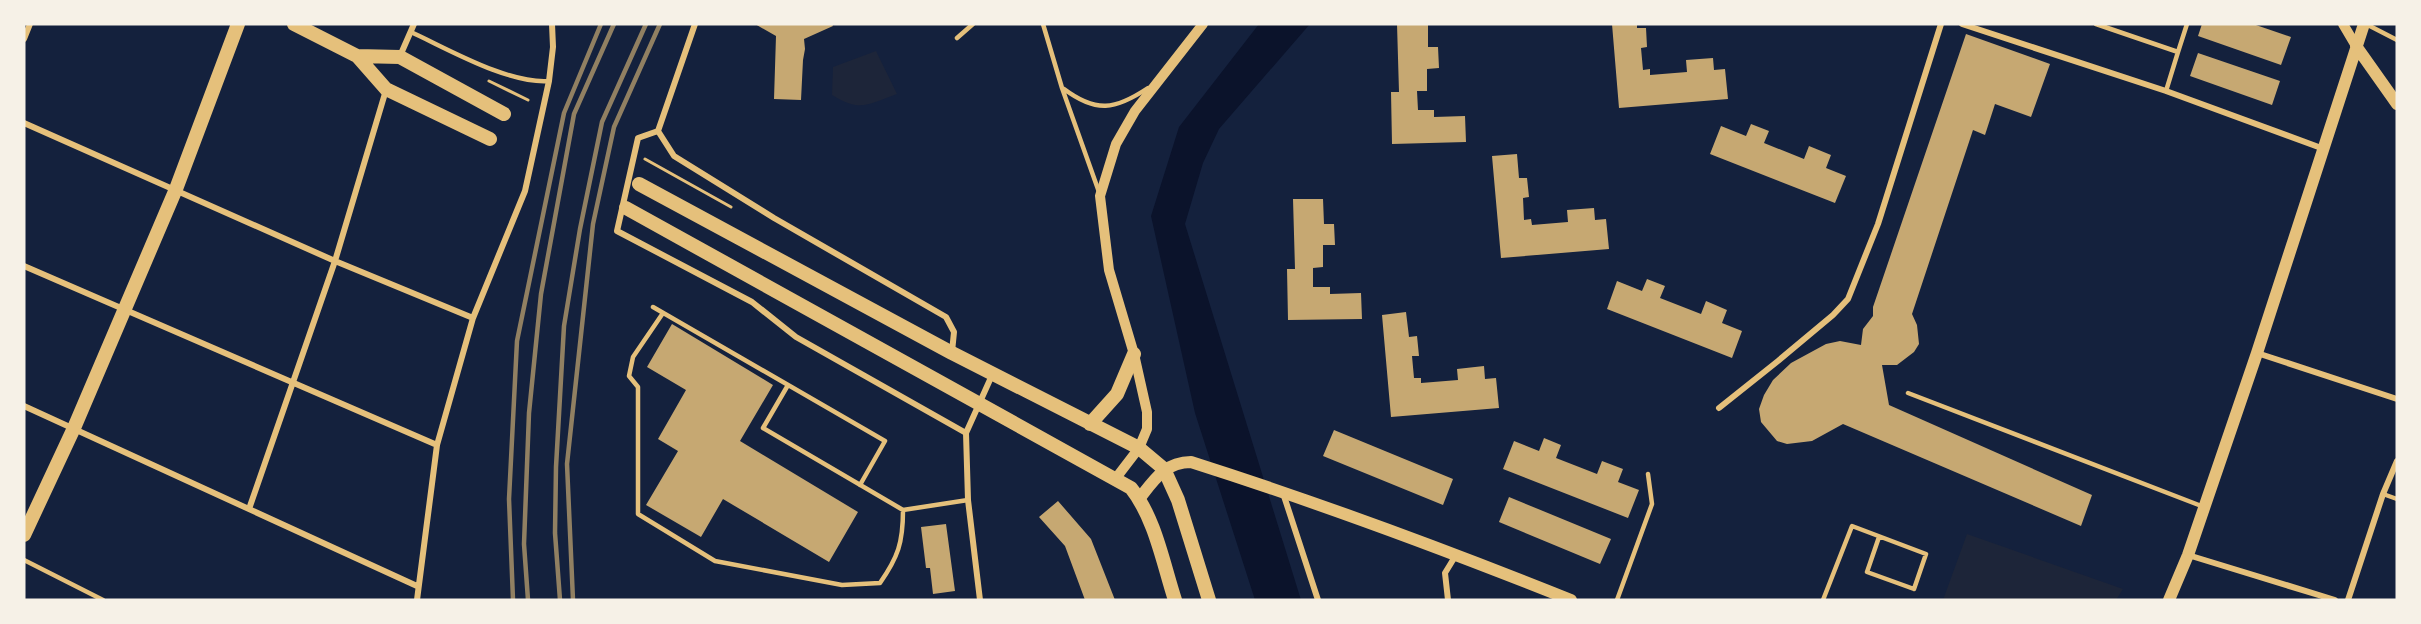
<svg xmlns="http://www.w3.org/2000/svg" width="2421" height="624" font-family="Mulish,sans-serif">
<style>
.green{fill:#1d2539}
.water{fill:#0b132b}
.building{fill:#c6a872}
.lines{fill:none;stroke-linecap:round;stroke-linejoin:round}
.path{stroke:#e5c07b;stroke-width:3}
.service{stroke:#e5c07b;stroke-width:4.5}
.minor{stroke:#e5c07b;stroke-width:6}
.tertiary{stroke:#e5c07b;stroke-width:10}
.secondary{stroke:#e5c07b;stroke-width:12}
.primary{stroke:#e5c07b;stroke-width:14}
.rail{stroke:#918062;stroke-width:4.5}
</style>
<rect width="100%" height="100%" fill="#14213d"/>
<path class="green" d="M 876,51 L 897,94 C 868,104 861,113 832,95 L 833,67 Z
M 1967,534 L 2123,589 L 2116,600 L 1943,600 Z"/>
<path class="water" d="M 1259,24 L 1310,24 L 1219,129 L 1203,163 L 1185,224 L 1301,600 L 1255,600 L 1195,413 L 1151,216 L 1179,127 Z"/>
<path class="building" d="M 755,24 L 832,24 L 833,26 L 804,39 L 805,49 L 803,60 L 801,100 L 774,99 L 776,36 Z
M 1397,24 L 1428,24 L 1428,47 L 1438,47 L 1439,68 L 1427,69 L 1427,91 L 1417,91 L 1418,110 L 1434,110 L 1434,117 L 1465,116 L 1466,142 L 1392,144 L 1391,92 L 1399,92 Z
M 1612,24 L 1637,24 L 1637,28 L 1646,28 L 1647,47 L 1641,48 L 1643,70 L 1650,69 L 1650,75 L 1687,72 L 1686,60 L 1713,58 L 1714,70 L 1725,69 L 1728,99 L 1619,108 Z
M 2202,24 L 2253,24 L 2291,37 L 2281,65 L 2198,36 Z
M 1966,34 L 2050,64 L 2031,117 L 1995,104 L 1985,135 L 1973,130 L 1912,314 L 1917,325 L 1919,344 L 1914,352 L 1897,365 L 1882,365 L 1889,405 L 2092,495 L 2081,526 L 1843,424 L 1812,441 L 1787,444 L 1777,441 L 1761,422 L 1759,409 L 1764,395 L 1773,380 L 1791,363 L 1826,344 L 1840,341 L 1861,345 L 1863,329 L 1873,316 L 1873,307 Z
M 2198,53 L 2280,81 L 2272,105 L 2190,76 Z
M 1751,124 L 1769,131 L 1764,143 L 1804,159 L 1809,146 L 1831,155 L 1826,168 L 1846,176 L 1835,203 L 1710,154 L 1721,126 L 1746,136 Z
M 1517,154 L 1519,178 L 1527,178 L 1529,197 L 1523,198 L 1524,220 L 1531,219 L 1532,225 L 1568,222 L 1567,210 L 1594,208 L 1595,220 L 1606,219 L 1609,249 L 1501,258 L 1492,156 Z
M 1293,199 L 1323,199 L 1324,224 L 1334,224 L 1335,245 L 1323,245 L 1323,267 L 1313,268 L 1313,287 L 1330,287 L 1330,294 L 1361,293 L 1362,319 L 1288,320 L 1287,269 L 1295,269 Z
M 1647,279 L 1665,286 L 1660,298 L 1701,314 L 1706,301 L 1727,310 L 1722,323 L 1742,331 L 1732,358 L 1607,309 L 1617,281 L 1642,291 Z
M 1406,312 L 1409,337 L 1417,336 L 1419,356 L 1412,356 L 1414,378 L 1421,378 L 1421,383 L 1458,380 L 1457,369 L 1484,366 L 1485,379 L 1496,378 L 1499,408 L 1391,417 L 1382,315 Z
M 672,324 L 773,385 L 740,441 L 858,512 L 829,562 L 723,499 L 701,537 L 646,505 L 678,451 L 658,439 L 686,390 L 647,367 Z
M 1334,430 L 1453,479 L 1443,505 L 1323,456 Z
M 1544,438 L 1561,445 L 1556,458 L 1597,474 L 1602,461 L 1623,469 L 1618,482 L 1639,490 L 1628,518 L 1503,469 L 1514,441 L 1539,451 Z
M 1509,497 L 1611,539 L 1600,564 L 1499,522 Z
M 1058,501 L 1091,539 L 1115,600 L 1085,600 L 1065,546 L 1039,517 Z
M 946,524 L 955,591 L 933,594 L 930,568 L 926,568 L 921,527 Z"/>
<g class="lines">
<path class="path" d="M 489,81 L 528,100
M 645,159 L 731,207"/>
<path class="service" d="M 1043,24 L 1062,88 L 1099,192
M 2096,24 L 2178,52 L 2187,24
M 2366,24 L 2397,40
M 411,32 C 448,49 508,84 549,81
M 957,38 L 973,24
M 1064,89 C 1096,113 1115,110 1148,88
M 2166,91 L 2178,52
M 653,307 L 885,441 L 860,485
M 663,313 L 633,357 L 629,376 L 638,387 L 638,514 L 715,561 L 842,585 L 880,583 C 898,557 903,543 903,510
M 788,385 L 763,428 L 903,510 L 968,500
M 1908,393 L 2204,507
M 2383,494 L 2397,499
M 24,560 L 103,600
M 1617,600 L 1652,504 L 1648,474
M 1823,600 L 1852,526 L 1926,554 L 1914,589 L 1867,572 L 1879,537"/>
<path class="minor" d="M 695,24 L 658,131 L 638,138 L 617,231 L 752,302 L 796,337 L 966,433
M 1962,24 L 2166,91 L 2324,149
M 24,39 L 30,24
M 400,56 L 414,24
M 24,123 L 335,261 L 473,318
M 658,131 L 674,156 L 774,218 L 946,317 L 954,332 L 952,352
M 24,266 L 437,445
M 2257,353 L 2397,399
M 24,406 L 417,586
M 1719,408 L 1778,361 L 1833,315 L 1848,299 L 1878,224 L 1941,24
M 1283,493 L 1318,600
M 249,509 L 335,261 L 386,90
M 2188,555 L 2335,600
M 417,600 L 437,445 L 473,318 L 525,191 L 549,81 L 553,47 L 552,24
M 980,600 L 968,500 L 966,433 L 993,373
M 1448,600 L 1445,573 L 1456,555
M 2348,600 L 2383,494 L 2397,461"/>
<path class="tertiary" d="M 2343,24 L 2356,46
M 1116,478 L 1139,448 L 1147,429 L 1147,412 L 1134,354 L 1109,270 L 1100,196 L 1116,144 L 1135,111 L 1203,24"/>
<path class="secondary" d="M 2356,46 L 2397,104
M 1139,499 C 1154,480 1165,462 1191,462 C 1320,503 1446,550 1571,600
M 2169,600 L 2188,555 L 2257,353 L 2364,24"/>
<path class="primary" d="M 294,24 L 357,56 L 386,89 L 490,139
M 357,56 L 400,57 L 504,114
M 639,184 L 952,353 L 1139,448 L 1164,469 L 1178,500 L 1209,600
M 626,208 L 1131,488 C 1155,518 1163,563 1175,600
M 1090,424 L 1117,394 L 1134,354
M 24,535 L 74,428 L 176,189 L 238,24"/>
<path class="rail" d="M 513,600 L 509,499 L 517,341 L 564,113 L 601,24
M 528,600 L 524,544 L 529,413 L 541,294 L 574,114 L 614,24
M 560,600 L 555,533 L 556,467 L 564,326 L 580,229 L 602,122 L 646,24
M 573,600 L 567,464 L 593,224 L 614,127 L 660,24"/>
</g>
<rect width="2421" height="624" fill="none" stroke="#f6f1e7" stroke-width="51"/>
</svg>
